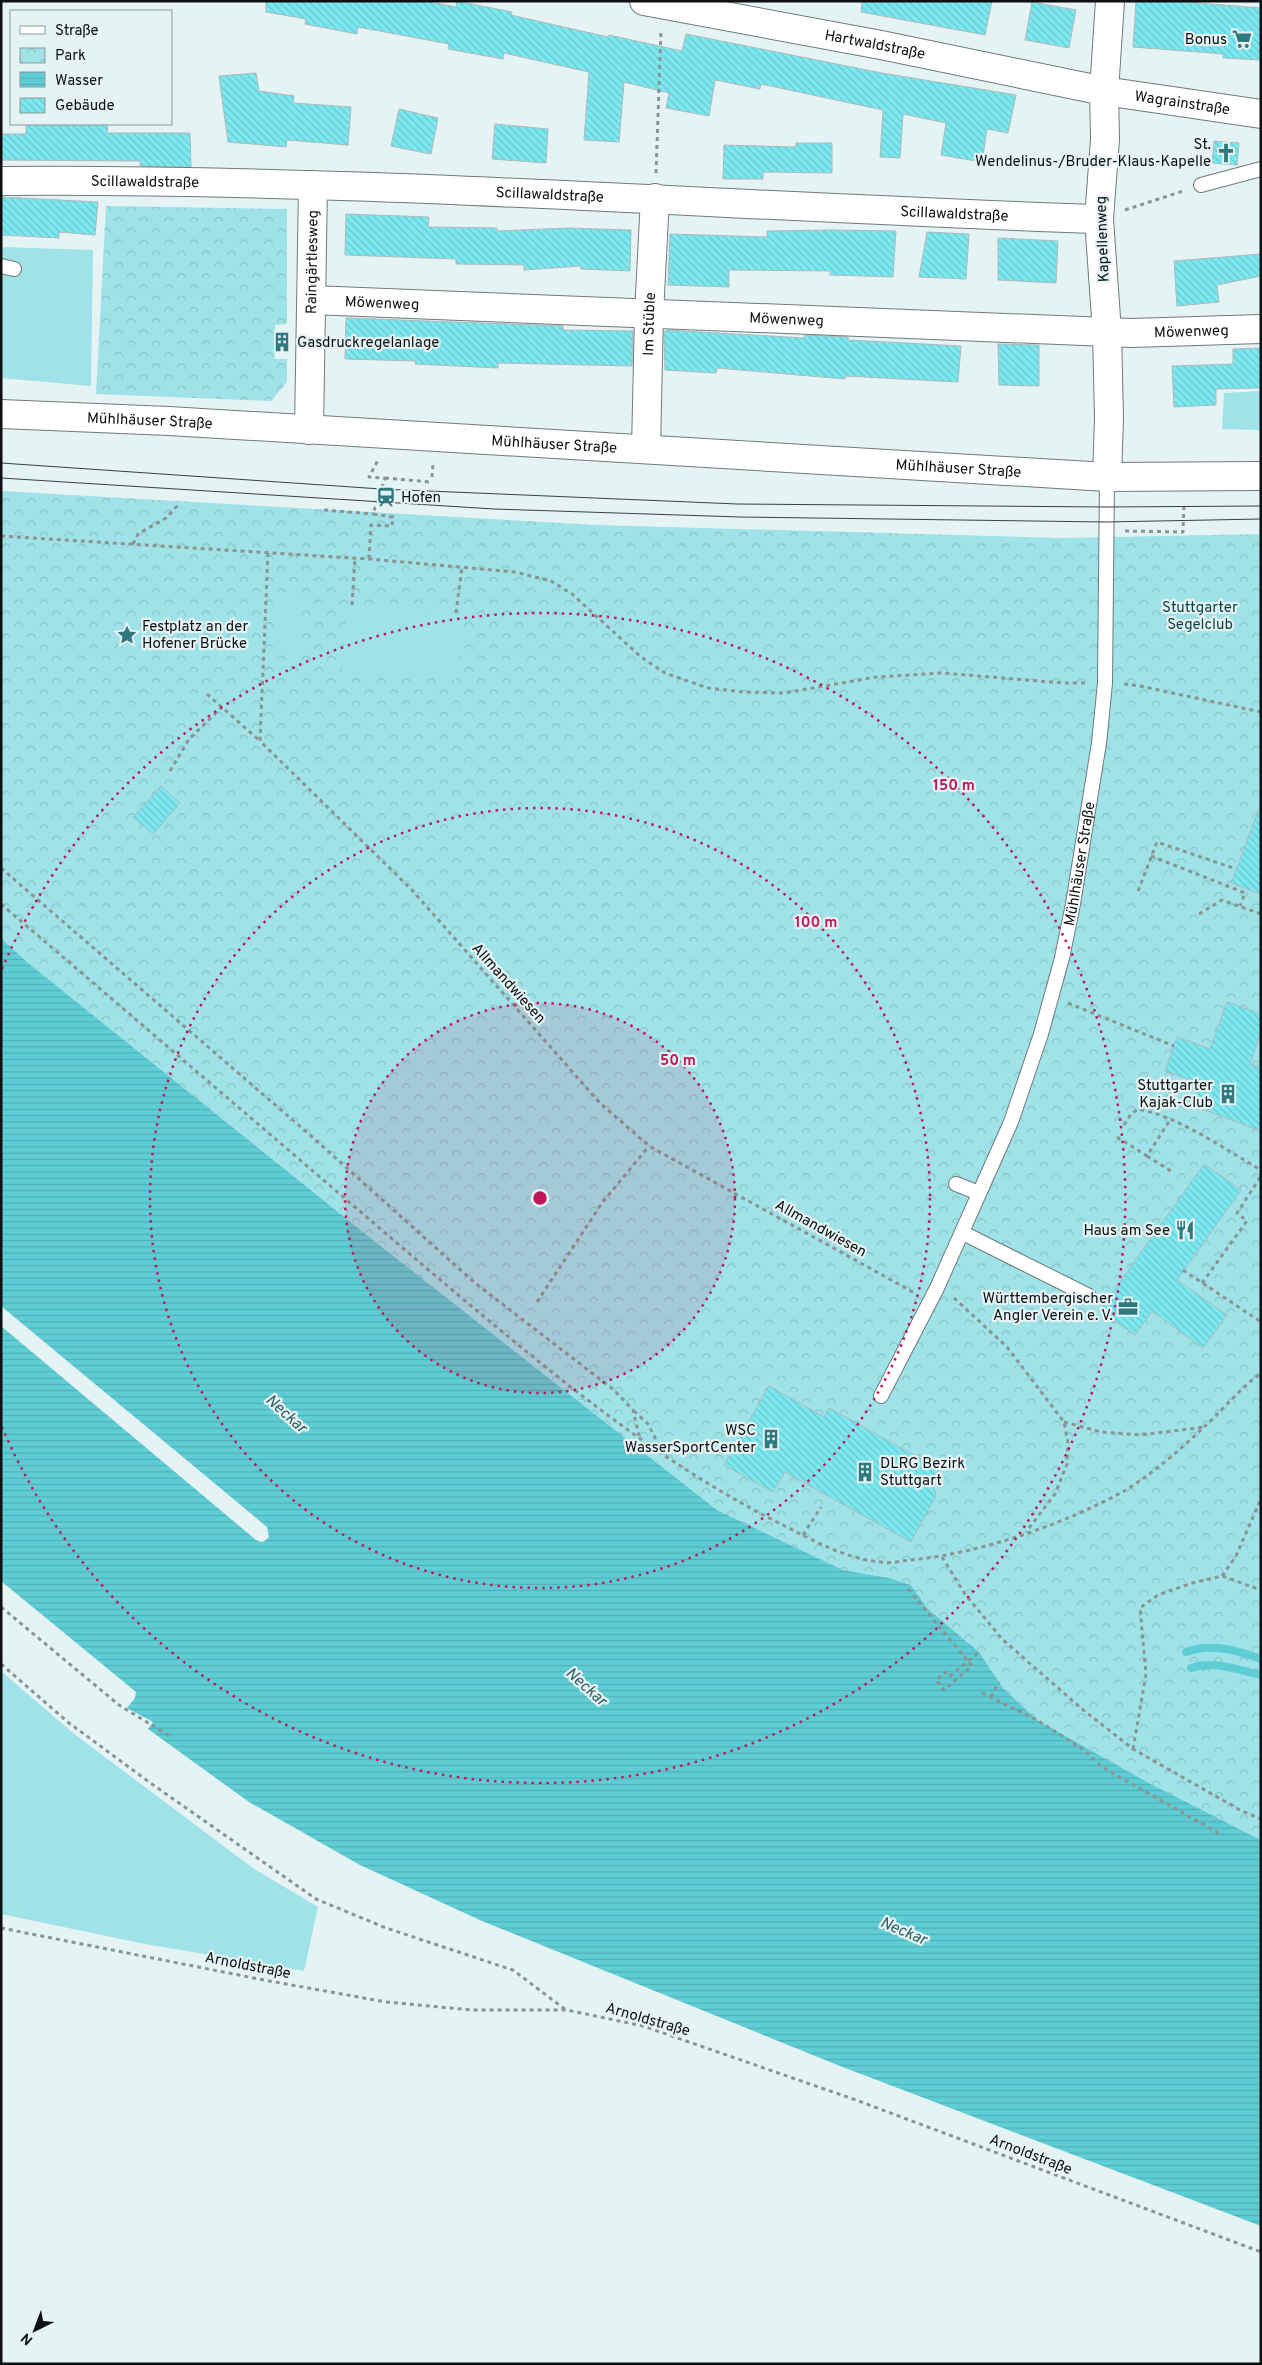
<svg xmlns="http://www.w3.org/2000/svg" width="1262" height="2365" font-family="Overpass,sans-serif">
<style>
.park{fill:url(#park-crowns)}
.garden{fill:#9fe3e8}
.water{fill:url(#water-rules)}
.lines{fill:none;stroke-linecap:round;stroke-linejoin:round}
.stream{stroke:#5fcdd5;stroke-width:8}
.building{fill:url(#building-back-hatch);stroke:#aebabb}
.service-casing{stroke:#6e7a7b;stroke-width:16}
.minor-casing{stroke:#6e7a7b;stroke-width:30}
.secondary-casing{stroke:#6e7a7b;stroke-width:30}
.path{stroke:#8a9494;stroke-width:3;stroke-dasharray:4 4;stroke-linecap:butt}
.service{stroke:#fff;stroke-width:14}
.minor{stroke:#fff;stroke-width:28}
.secondary{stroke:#fff;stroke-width:28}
.tram{stroke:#3a4040;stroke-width:1}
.ring{fill:none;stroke:#c2185b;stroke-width:2.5;stroke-dasharray:2.5 5}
.labels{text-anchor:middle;stroke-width:4.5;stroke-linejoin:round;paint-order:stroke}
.poi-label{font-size:15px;fill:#0d1111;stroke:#e6f3f4;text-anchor:end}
.street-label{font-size:15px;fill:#0d1111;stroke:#e6f3f4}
.park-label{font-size:15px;fill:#093f42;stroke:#e6f3f4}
.water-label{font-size:16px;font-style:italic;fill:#2f5f62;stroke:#e6f3f4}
.centre{fill:#c2185b;stroke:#e6f3f4;stroke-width:2.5}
.ring-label{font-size:15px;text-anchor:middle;font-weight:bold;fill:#c2185b;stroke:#e6f3f4;stroke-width:4.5;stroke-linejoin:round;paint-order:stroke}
</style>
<defs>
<pattern id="park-crowns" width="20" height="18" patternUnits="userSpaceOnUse" patternTransform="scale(1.25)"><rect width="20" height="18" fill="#9fe3e8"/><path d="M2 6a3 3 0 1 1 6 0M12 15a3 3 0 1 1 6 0" fill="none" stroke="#88c2c6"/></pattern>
<pattern id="water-rules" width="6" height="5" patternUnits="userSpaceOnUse" patternTransform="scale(1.25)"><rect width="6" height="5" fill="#5fcdd5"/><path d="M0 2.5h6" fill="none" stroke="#51afb6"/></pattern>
<pattern id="building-back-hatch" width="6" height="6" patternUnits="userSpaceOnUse" patternTransform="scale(1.25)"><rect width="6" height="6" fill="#7ce9f1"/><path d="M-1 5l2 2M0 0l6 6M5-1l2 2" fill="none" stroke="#6ac7ce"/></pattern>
</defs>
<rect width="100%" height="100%" fill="#e6f3f4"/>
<path class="park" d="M 106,206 L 287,209 L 287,324 L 275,325 L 275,359 L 287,359 L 287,382 L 271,401 L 96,394 Z
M 1,491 L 597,525 L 1061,538 L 1261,534 L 1261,1840 L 1149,1783 L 1037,1720 L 1003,1688 L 979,1652 L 928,1609 L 911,1585 L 889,1578 L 843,1570 L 717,1510 L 373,1240 L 27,962 L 1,938 Z"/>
<path class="garden" d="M 1,247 L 93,250 L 91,386 L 1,378 Z
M 1261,391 L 1261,430 L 1222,429 L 1224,393 Z
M 275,592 L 303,593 L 301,654 L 273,653 Z
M 347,605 L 462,613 L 457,680 L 342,671 Z
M 1,1671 L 73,1733 L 254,1869 L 318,1907 L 304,1971 L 145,1944 L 1,1914 Z"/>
<path class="water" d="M 1,938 L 27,962 L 373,1240 L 717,1510 L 843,1570 L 889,1578 L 911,1585 L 928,1609 L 979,1652 L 1003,1688 L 1037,1720 L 1149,1783 L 1261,1840 L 1261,2226 L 840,2066 L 482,1921 L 360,1865 L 249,1802 L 148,1729 L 153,1722 L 127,1708 L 135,1698 L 136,1692 L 1,1581 L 1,1326 L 256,1540 L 262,1542 L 266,1540 L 269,1537 L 267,1527 L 1,1306 Z"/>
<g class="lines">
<path class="stream" d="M 1186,1652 C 1212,1643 1236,1650 1261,1659
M 1191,1668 C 1215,1660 1238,1670 1261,1675"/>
</g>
<path class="building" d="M 266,1 L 426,1 L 456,7 L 457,1 L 512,12 L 511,15 L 608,37 L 609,35 L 682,51 L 686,34 L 882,73 L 1016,95 L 1008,133 L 987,129 L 982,162 L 941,155 L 946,123 L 903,114 L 900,158 L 880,157 L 883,110 L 761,84 L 760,89 L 715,80 L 709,116 L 666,108 L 669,93 L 624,82 L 619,142 L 584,140 L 589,72 L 504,53 L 503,59 L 448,49 L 449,44 L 358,27 L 357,34 L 305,24 L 306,19 L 266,12 Z
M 862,1 L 992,1 L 985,35 L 861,12 Z
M 1136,1 L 1173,1 L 1261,8 L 1261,60 L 1223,58 L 1223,54 L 1133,47 Z
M 1032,2 L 1076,10 L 1069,48 L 1025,40 Z
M 256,73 L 259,91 L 294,96 L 293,103 L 351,107 L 348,145 L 287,140 L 286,147 L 228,142 L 219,76 Z
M 399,109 L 438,118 L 431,154 L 391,146 Z
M 26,124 L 108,124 L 107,133 L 190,133 L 191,167 L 140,166 L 140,161 L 1,160 L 1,134 L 26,134 Z
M 495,124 L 548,129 L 546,163 L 492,159 Z
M 1214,141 L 1239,143 L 1237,165 L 1212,163 Z
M 796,143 L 832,143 L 832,173 L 763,172 L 763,179 L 723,179 L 724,145 L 796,147 Z
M 1,197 L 98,202 L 95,235 L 59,232 L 59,238 L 1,235 Z
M 346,214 L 429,217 L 428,227 L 497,228 L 497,231 L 568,228 L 631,230 L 630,271 L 581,269 L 581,266 L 524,270 L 524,265 L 456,264 L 456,259 L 345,255 Z
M 831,230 L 896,231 L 893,277 L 830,275 L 830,271 L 729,270 L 729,287 L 668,285 L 670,234 L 767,237 L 767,231 Z
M 927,232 L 969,234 L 966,279 L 919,277 Z
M 998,238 L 1058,241 L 1056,283 L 998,280 Z
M 1261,254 L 1261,276 L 1217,285 L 1219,302 L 1177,306 L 1174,261 Z
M 346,318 L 563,326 L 563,330 L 633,331 L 632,366 L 498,363 L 498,368 L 415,364 L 416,361 L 345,359 Z
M 667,330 L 804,338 L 805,335 L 848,337 L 848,340 L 961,346 L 958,382 L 845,376 L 845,379 L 717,368 L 716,373 L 665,370 L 664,332 Z
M 998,344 L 1039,345 L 1039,386 L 999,385 Z
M 1261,348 L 1261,388 L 1216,389 L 1216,405 L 1174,407 L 1172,366 L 1233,364 L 1233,349 Z
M 161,786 L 180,803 L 153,834 L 133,817 Z
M 1259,809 L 1261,809 L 1261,894 L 1231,883 Z
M 1227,1002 L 1261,1014 L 1261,1032 L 1250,1064 L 1261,1068 L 1261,1131 L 1191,1105 L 1199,1083 L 1165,1071 L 1177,1037 L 1210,1049 Z
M 1204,1164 L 1241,1190 L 1177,1280 L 1227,1315 L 1203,1348 L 1152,1311 L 1135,1335 L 1100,1310 Z
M 769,1386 L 824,1417 L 829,1408 L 939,1469 L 932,1482 L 936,1496 L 911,1542 L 785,1472 L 773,1492 L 724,1465 Z"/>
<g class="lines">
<defs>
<g id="service">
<path d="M 1201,185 L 1261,169"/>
<path d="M 1,266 L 14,269"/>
<path d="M 956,1184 L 979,1193"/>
<path d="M 963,1233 L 1089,1296"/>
<path id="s1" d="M 881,1396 L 937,1288 L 1011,1122 L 1041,1034 L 1062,958 L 1073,904 L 1099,743 L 1105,683 L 1107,477"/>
</g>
<g id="minor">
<path id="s2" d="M 644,1 L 881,45 L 1104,91 L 1261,114"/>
<path id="s3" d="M 1,181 C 367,178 733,207 1099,219"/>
<path id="s4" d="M 312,300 L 1132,333 L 1261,329"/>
<path id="s5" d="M 309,430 L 313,185"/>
<path id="s6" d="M 646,449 L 649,314 L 655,198"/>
<path d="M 1107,477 L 1109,418 L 1107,332 L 1099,219 L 1105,139 L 1104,91 L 1110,1"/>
</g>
<g id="secondary">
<path id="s7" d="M 1,414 L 169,421 L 1107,477 L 1261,476"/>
</g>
</defs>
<use href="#service" class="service-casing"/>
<use href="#minor" class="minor-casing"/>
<use href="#secondary" class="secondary-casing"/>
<path class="path" d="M 656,173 L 661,30
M 1125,210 L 1183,191
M 432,477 L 433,464
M 385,478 L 430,482
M 324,510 L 373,514
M 1125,531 L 1183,532 L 1184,504
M 1,536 L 369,559 L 515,572 L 551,581 L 572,594 L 641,657 L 665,673 L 708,688 L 744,692 L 784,693 L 876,677 L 942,673 L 1063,683 L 1085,683
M 133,544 L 138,534 L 166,518 L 178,505
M 268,553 L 260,741 L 411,889 L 600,1103 L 649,1146 L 913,1292
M 369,559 L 371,525 L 392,526 L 393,517 L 373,514 L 385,478 L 369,477 L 378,460
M 352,605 L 355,559
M 456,613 L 462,567
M 1124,684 L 1140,686 L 1261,712
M 207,694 L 260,741
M 170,771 L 189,739 L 221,708
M 1151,856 L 1245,893 L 1240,906
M 1,868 L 310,1135 L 475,1283 L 614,1390 L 633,1410 L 639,1436
M 1138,891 L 1157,842 L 1236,869
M 1,904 L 432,1273 C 543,1366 655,1462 785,1526 C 816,1542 847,1559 881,1562 C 890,1564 901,1561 910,1560 C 978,1554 1065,1524 1124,1491 C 1150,1476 1181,1449 1204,1427 C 1224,1409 1239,1389 1261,1373
M 1199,914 L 1222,900 L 1261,914
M 1068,1003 L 1174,1046
M 1124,1125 L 1131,1114 L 1138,1109 C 1180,1117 1224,1149 1261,1170
M 1117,1137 L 1147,1156 L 1170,1120
M 1147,1156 L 1174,1173
M 1183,1270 L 1261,1322
M 1202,1283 L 1247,1221 L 1237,1213 L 1261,1176
M 954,1298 L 1007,1347 L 1064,1422 L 1068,1443 L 1067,1464 L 1055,1494 L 1026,1532
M 537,1302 L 602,1203 L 649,1146
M 1261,1374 L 1261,1505
M 634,1411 L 648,1424 L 664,1455
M 1064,1422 L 1101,1432 L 1141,1435 L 1204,1427
M 803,1535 L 821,1507
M 942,1557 L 965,1594 L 1002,1639 L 1082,1709 L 1133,1749 L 1240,1810 L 1261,1819
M 1222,1576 L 1236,1556 L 1260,1501
M 908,1589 L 968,1661 L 972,1666 L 944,1690 L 936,1680 L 946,1672 L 950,1676 L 979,1652
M 1,1607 L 119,1705 L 171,1737
M 1,1664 L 69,1723 L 149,1782 L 316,1899 L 386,1928 L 513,1970 L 566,2010
M 982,1693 L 1037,1720 L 1084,1750 L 1102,1767 L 1222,1835
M 991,1697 L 999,1682
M 1133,1749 L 1146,1674 L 1140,1608 L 1158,1595 L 1192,1583 L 1222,1576 L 1261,1590
M 1,1928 L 264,1980 L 386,2002 L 472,2010 L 567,2010 L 643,2026 L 856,2100 L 1261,2252"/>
<use href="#service" class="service"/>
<use href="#minor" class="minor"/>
<use href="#secondary" class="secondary"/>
<path class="tram" d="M 1,463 L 381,489 L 737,504 L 1106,507 L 1261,506
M 1,478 L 494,509 L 740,517 L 1106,522 L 1261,519"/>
</g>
<circle cx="540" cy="1198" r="195" fill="#c2185b" fill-opacity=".12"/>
<g class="ring">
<circle cx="540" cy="1198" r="195"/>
<circle cx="540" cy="1198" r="390"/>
<path d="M2 969A585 585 0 1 1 2 1427"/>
</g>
<defs>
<symbol id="supermarket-bare" viewBox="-9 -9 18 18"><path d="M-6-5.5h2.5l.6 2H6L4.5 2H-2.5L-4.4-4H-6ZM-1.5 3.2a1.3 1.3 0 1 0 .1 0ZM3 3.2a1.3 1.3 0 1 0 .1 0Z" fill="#30797e" stroke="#e6f3f4" stroke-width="2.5" paint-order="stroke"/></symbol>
<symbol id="church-bare" viewBox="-9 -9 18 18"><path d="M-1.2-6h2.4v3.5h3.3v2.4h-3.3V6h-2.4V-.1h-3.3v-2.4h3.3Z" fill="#30797e" stroke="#e6f3f4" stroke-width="2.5" paint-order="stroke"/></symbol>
<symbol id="building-bare" viewBox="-9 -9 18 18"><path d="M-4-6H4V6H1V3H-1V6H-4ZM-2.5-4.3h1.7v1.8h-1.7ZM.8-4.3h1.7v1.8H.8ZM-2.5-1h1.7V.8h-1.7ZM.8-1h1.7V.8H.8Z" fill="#30797e" stroke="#e6f3f4" stroke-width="2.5" paint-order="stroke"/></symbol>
<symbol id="station-bare" viewBox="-9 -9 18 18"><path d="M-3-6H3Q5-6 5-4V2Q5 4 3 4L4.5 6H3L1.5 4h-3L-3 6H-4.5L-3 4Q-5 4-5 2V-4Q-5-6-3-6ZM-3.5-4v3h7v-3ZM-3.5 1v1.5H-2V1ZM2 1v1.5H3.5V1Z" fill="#30797e" stroke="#e6f3f4" stroke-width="2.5" paint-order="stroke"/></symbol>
<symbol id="sight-bare" viewBox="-9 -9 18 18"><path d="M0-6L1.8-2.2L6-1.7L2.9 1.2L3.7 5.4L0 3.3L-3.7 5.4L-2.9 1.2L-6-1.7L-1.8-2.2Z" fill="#30797e" stroke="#e6f3f4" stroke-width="2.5" paint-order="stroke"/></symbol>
<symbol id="restaurant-bare" viewBox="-9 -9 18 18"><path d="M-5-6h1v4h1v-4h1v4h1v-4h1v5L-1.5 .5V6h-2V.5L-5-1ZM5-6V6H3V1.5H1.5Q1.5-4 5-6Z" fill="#30797e" stroke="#e6f3f4" stroke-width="2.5" paint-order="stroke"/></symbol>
<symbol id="office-bare" viewBox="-9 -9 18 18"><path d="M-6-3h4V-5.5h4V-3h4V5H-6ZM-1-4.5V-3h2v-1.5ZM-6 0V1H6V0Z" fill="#30797e" stroke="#e6f3f4" stroke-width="2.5" paint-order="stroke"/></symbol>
</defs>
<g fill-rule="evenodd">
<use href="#supermarket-bare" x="1228" y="25" width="28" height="28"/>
<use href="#church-bare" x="1212" y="139" width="28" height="28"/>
<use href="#building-bare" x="268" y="328" width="28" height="28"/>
<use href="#station-bare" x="372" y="483" width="28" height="28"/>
<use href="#sight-bare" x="113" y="621" width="28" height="28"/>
<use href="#building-bare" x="1214" y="1080" width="28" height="28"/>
<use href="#restaurant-bare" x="1171" y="1216" width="28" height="28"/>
<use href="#office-bare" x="1114" y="1293" width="28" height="28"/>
<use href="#building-bare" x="757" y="1425" width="28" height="28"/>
<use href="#building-bare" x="851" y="1458" width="28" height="28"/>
</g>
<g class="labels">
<g class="poi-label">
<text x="1227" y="44">Bonus</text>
<text x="1211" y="149">St.<tspan x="1211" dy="17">Wendelinus-/Bruder-Klaus-Kapelle</tspan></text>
<text x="297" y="347" text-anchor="start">Gasdruckregelanlage</text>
<text x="401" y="502" text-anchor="start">Hofen</text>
<text x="142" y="631" text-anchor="start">Festplatz an der<tspan x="142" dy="17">Hofener Brücke</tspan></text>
<text x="1213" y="1090">Stuttgarter<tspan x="1213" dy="17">Kajak-Club</tspan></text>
<text x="1170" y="1235">Haus am See</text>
<text x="1113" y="1303">Württembergischer<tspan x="1113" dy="17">Angler Verein e. V.</tspan></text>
<text x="756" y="1435">WSC<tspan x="756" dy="17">WasserSportCenter</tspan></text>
<text x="880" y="1468" text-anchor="start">DLRG Bezirk<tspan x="880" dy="17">Stuttgart</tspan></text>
</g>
<g class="street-label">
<text dy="5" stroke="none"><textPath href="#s2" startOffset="235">Hartwaldstraße</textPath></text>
<text dy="5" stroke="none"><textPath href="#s2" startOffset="548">Wagrainstraße</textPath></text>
<text dy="5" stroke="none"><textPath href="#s3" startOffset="144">Scillawaldstraße</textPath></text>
<text dy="5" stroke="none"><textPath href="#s3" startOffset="549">Scillawaldstraße</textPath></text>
<text dy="5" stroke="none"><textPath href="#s3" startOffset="954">Scillawaldstraße</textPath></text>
<text transform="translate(1102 239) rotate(-92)" y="5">Kapellenweg</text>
<text dy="5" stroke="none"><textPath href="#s5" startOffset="168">Raingärtlesweg</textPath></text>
<text dy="5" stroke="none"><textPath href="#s4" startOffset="70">Möwenweg</textPath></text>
<text dy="5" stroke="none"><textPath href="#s4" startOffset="475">Möwenweg</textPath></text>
<text dy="5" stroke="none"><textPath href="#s6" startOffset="125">Im Stüble</textPath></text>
<text dy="5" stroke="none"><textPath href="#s4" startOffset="880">Möwenweg</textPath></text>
<text dy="5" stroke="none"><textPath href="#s7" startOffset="149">Mühlhäuser Straße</textPath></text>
<text dy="5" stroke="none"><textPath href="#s7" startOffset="554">Mühlhäuser Straße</textPath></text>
<text dy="5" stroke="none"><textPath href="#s7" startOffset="959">Mühlhäuser Straße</textPath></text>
<text dy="5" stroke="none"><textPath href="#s1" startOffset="571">Mühlhäuser Straße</textPath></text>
<text transform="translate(509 983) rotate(48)" y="5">Allmandwiesen</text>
<text transform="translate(821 1228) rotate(29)" y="5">Allmandwiesen</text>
<text transform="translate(248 1965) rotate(11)" y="5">Arnoldstraße</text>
<text transform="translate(648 2019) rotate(16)" y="5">Arnoldstraße</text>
<text transform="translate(1031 2154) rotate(21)" y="5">Arnoldstraße</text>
</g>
<g class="park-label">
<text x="1200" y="612">Stuttgarter<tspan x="1200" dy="17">Segelclub</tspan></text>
</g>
<g class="water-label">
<text transform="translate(287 1413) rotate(42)" y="6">Neckar</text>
<text transform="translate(587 1686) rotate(42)" y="6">Neckar</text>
<text transform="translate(904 1930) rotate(23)" y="6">Neckar</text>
</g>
</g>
<circle cx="540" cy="1198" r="8" class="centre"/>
<g class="ring-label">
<text x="954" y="790">150 m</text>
<text x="816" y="927">100 m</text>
<text x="678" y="1065">50 m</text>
</g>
<rect width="1262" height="2365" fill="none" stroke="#0d1111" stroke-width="5"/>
<rect x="10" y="10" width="162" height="115" fill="#e6f3f4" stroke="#8f9999"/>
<rect x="20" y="26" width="25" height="8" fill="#ffffff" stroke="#8f9999"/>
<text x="55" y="35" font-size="15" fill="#0d1111">Straße</text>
<rect x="20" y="48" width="25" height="15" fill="url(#park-crowns)" stroke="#8f9999"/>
<text x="55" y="60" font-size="15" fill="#0d1111">Park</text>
<rect x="20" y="72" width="25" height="15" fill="url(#water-rules)" stroke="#8f9999"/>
<text x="55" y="85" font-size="15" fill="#0d1111">Wasser</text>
<rect x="20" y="98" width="25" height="15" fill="url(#building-back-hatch)" stroke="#8f9999"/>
<text x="55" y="110" font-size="15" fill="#0d1111">Gebäude</text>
<g transform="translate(35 2330) rotate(222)" stroke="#e6f3f4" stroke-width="4" paint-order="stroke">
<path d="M0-4L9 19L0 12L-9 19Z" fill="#0d1111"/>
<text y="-8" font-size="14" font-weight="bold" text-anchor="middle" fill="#0d1111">N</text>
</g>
</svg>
